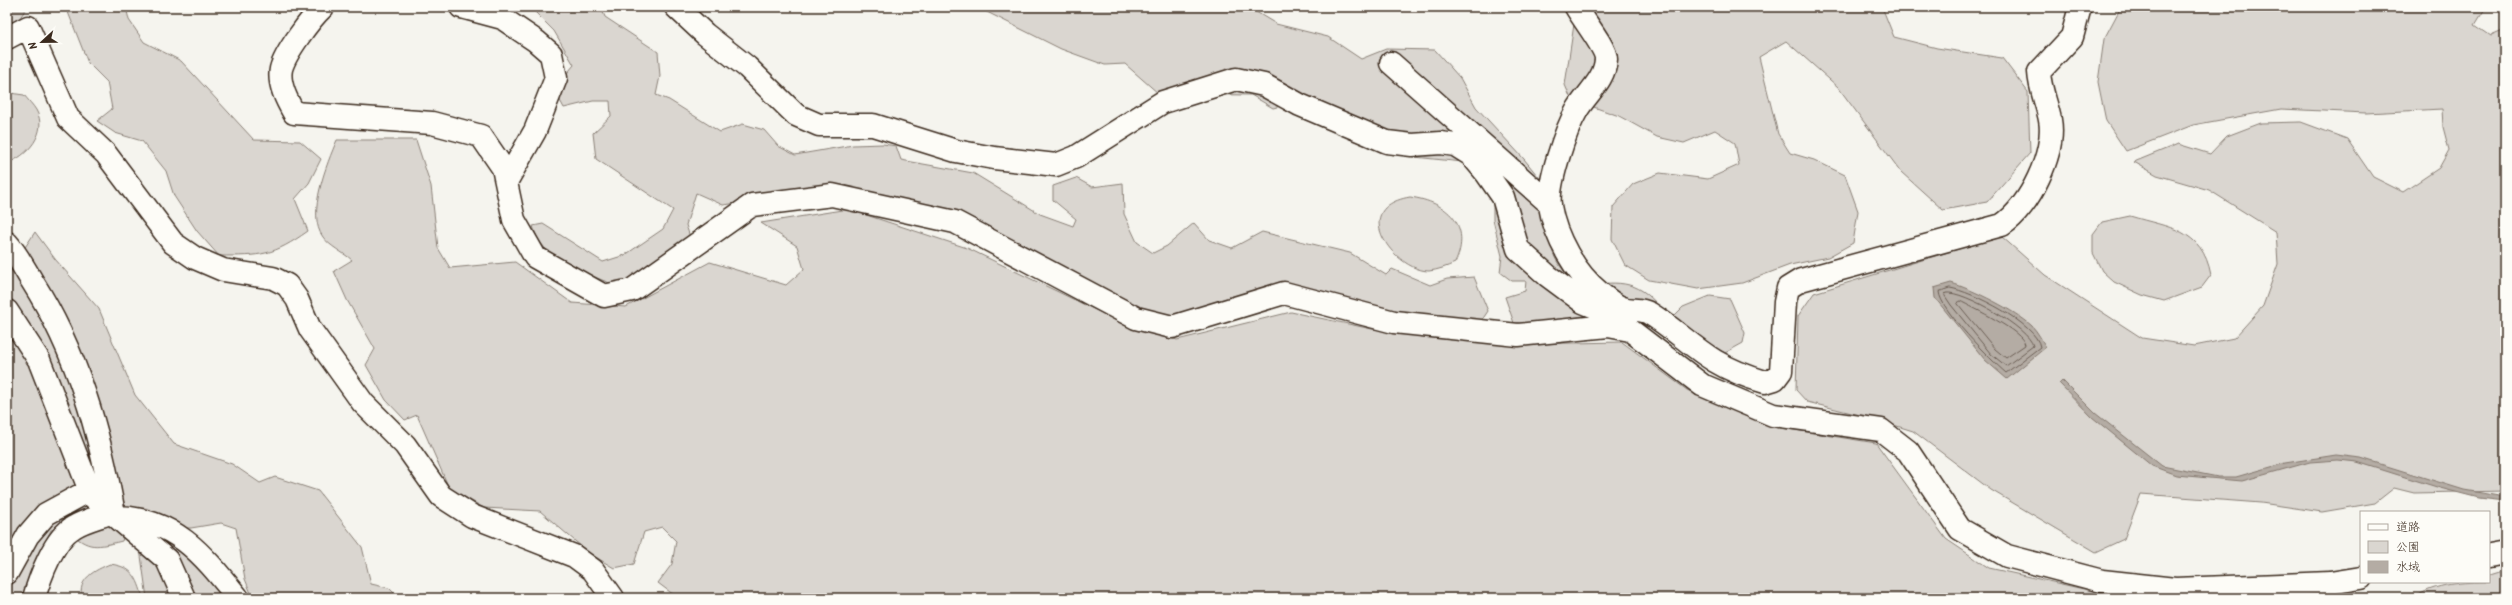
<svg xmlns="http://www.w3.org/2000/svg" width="2512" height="605" font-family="Kalam,'Klee One',sans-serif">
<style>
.green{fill:#dad6d0;stroke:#8a8077}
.water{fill:#b4aca4;stroke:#84786e}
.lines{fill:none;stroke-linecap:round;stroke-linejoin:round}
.shore{stroke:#6b5e54;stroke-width:1}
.minor-casing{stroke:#3b2a1e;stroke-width:25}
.minor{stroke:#fdfcf7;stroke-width:22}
</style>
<rect width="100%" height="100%" fill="#f5f4ee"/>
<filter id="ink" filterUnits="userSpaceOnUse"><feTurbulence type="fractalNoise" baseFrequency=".025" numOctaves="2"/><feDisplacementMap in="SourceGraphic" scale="8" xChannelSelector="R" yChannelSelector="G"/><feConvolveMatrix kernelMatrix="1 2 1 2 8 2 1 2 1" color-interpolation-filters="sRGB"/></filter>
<g filter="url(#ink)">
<path class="green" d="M 7,7 L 27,7 L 7,38 Z
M 66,7 L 126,7 L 129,20 L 144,42 L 181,61 L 254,140 L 300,141 L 321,159 L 309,183 L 295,199 L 308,231 C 273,256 261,256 219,256 L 197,231 L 174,196 L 166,171 L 142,141 L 115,133 L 97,121 L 112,109 L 107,82 L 88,63 Z
M 530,7 L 601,7 L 605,17 L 658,52 L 660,76 L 656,95 L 669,100 L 720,132 L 743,124 L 764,130 L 778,146 L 795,155 L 853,145 L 883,144 L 896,146 L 901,160 L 973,173 L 1040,214 L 1073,226 L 1076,219 L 1053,200 L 1053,186 L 1076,178 L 1092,187 L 1123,183 L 1124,214 L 1137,242 L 1153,253 L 1167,246 L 1194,223 L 1209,240 L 1232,248 L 1262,232 L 1350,253 L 1386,275 L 1392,269 L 1430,285 L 1447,279 L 1474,277 L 1488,311 L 1480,323 L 1416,320 L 1295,290 L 1177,318 L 1154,317 L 955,216 L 831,190 L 723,205 L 696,193 L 686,225 L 690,237 L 631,279 L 612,284 C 581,271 542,261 533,226 L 543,224 L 603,262 L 625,255 L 663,229 L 673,210 L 596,159 L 593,133 L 611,116 L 610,101 L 593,101 L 564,108 L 556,93 L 563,78 L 574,65 L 554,31 Z
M 977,7 L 1248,7 L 1276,24 L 1328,37 L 1361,59 L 1386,49 L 1435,50 L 1460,78 L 1476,107 L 1524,159 L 1559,202 C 1549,247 1544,255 1581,287 C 1614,281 1638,278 1660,308 L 1647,327 C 1604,303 1586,319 1542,323 C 1533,324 1523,323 1514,323 L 1505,297 L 1525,291 L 1526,281 L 1512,281 L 1500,272 L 1502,256 L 1493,220 L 1493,196 L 1463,162 L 1414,157 L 1371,145 L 1289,104 L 1273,108 L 1251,95 L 1159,94 L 1125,64 L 1105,65 L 1061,49 Z
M 1589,7 L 1882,7 L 1894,37 L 1937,48 L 2002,58 L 2028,92 L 2030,153 L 1987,202 L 1943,210 L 1901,172 L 1838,87 L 1786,41 L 1759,57 L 1778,134 L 1790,153 L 1814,160 L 1845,175 L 1858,211 L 1853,243 L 1828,257 L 1790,265 L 1742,283 L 1698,289 L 1649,280 L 1625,265 L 1612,239 L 1613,207 L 1633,184 L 1660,173 L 1708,179 L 1739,165 L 1735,143 L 1715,130 L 1684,143 L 1657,137 L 1619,116 L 1571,99 L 1565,85 L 1574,24 Z
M 2121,7 L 2486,7 L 2475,25 L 2491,36 L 2505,30 L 2505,491 L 2414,493 L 2394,488 L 2375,503 L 2322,512 L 2261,503 L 2141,494 L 2124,539 L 2096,552 L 1991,490 L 1913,431 L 1868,417 L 1807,402 L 1796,390 L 1798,316 L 1814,293 L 2001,236 L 2045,275 L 2142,338 L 2194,346 L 2234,338 L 2263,306 L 2278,264 L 2276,232 L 2209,190 L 2157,175 L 2134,162 L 2178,144 L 2210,154 L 2227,136 L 2261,123 L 2301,122 L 2347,139 L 2373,177 L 2403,192 L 2439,168 L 2449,150 L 2443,127 L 2442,109 L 2366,113 L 2281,109 L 2193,125 L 2126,151 L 2106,121 L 2098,82 L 2104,39 Z
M 10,93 L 24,95 C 28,100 33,105 36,110 C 49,132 27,157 7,163 L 7,94 Z
M 337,140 L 416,140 L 431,186 L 438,248 L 450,268 L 515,262 L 572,303 L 626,307 L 710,262 L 786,285 L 804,269 L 797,246 L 761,223 L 848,209 L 967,248 L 1106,315 L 1177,340 L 1291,312 L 1372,329 L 1521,344 L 1622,342 L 1687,390 L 1775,427 L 1876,443 L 1946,539 L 1989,568 L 2111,595 L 2169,598 L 678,598 L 658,583 L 672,564 L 676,541 L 662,527 L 644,532 L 634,564 L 614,568 L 589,553 L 540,511 L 484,508 L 449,488 L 417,415 L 405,420 L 386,400 L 366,365 L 375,349 L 347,300 L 334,271 L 352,260 C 344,253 329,246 323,237 C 306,215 327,163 337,140 Z
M 1410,197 C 1447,202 1473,225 1455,263 C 1446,267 1438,270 1429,271 C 1396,271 1346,208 1410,197 Z
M 2130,216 C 2169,228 2202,228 2211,275 L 2202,287 L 2164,301 L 2142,295 L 2114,282 L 2102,271 L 2093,253 L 2093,234 L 2102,222 Z
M 35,232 L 55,259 L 99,309 L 135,395 L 174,444 L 232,464 L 260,483 L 275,477 L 318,491 L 362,547 L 371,584 L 389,588 L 399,598 L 253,598 L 245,579 L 236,528 L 221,523 L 191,528 L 148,527 L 128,512 L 20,255 Z
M 7,249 L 60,341 L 126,529 L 122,541 C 90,549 89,548 63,528 L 51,530 L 37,559 L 22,598 L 7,598 Z
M 1710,296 L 1730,299 L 1745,333 L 1743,343 L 1725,353 L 1703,341 L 1674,316 L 1683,307 Z
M 138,535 L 181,541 L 231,598 L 147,598 Z
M 110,564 C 133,567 137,577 143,598 L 82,598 C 77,579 95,570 110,564 Z
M 2505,570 L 2505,598 L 2414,598 C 2435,583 2464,582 2489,582 L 2489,575 Z"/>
<path class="water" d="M 1951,283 C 1972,289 2016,311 2032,326 C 2038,332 2042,341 2046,347 L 2007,379 L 1985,360 L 1935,298 L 1934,288 Z
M 2062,380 L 2095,413 L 2162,466 L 2218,477 L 2236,477 L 2285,463 L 2336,455 L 2361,458 L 2464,490 L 2505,497 L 2505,501 L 2479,498 L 2440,488 L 2357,462 L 2338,460 L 2310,462 L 2242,481 L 2176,475 L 2152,466 L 2092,417 L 2059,383 Z"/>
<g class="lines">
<path class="shore" d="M 1950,288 C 1971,291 2037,324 2040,347 L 2006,373 C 1991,360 1940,310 1939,292 Z
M 1946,293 C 1963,290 2030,329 2033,346 L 2006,366 L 1991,354 L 1951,305 L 1945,296 Z
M 1960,301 C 1973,308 2023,331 2025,345 L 2006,358 L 1995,349 L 1958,304 Z"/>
<defs>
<path id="minor" d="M 323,7 C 311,18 285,53 281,69 C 278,84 287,101 294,113 L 432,123 L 481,136 L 503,168 L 514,220 L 535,257 L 604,296 L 632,290 L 752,205 L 832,195 L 955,222 L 1136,318 L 1172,327 L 1284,293 L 1394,322 L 1518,335 L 1608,326 L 1630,330 L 1702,385 L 1773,415 L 1881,430 L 1908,451 L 1960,529 L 2007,556 L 2102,581 L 2175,589 L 2330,583 L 2361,578
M 461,7 L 502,18 L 536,41 L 551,54 L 556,78 L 535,131 L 506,182
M 676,7 L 705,34 L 747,67 L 796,115 L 819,125 L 873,125 L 956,151 L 994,158 L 1056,165 L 1076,157 L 1163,102 L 1236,79 L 1264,85 L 1300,105 L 1387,142 L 1412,145 L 1441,143 L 1455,145 L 1471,155 L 1487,174 L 1503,197 L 1518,249 L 1548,276 L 1583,302 L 1600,309 L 1623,308
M 1576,7 C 1582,18 1606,48 1606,59 C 1605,80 1587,93 1577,110 C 1566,129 1547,184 1550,206 C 1555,237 1575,273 1600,293 C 1606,298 1616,306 1623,308 C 1632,311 1640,308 1649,313 C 1672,327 1692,347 1715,361 C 1730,370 1748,377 1765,382 L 1775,379 L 1781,371 L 1785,302 L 1788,288 L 1801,280 L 2002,225 C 2029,208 2056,152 2050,120 C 2047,103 2040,90 2039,72 L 2072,37 L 2080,7
M 7,38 L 28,27 L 68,118 L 106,154 L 173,243 L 195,258 L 223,270 L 273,278 L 287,285 L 297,299 L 310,329 L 363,403 L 405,445 L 441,496 L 472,516 L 574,556 L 593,570 L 613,598
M 1391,63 L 1550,204
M 7,243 C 17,254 24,268 32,281 C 77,352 100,432 114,514
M 7,311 L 39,360 L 92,496 L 167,560 L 184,598
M 118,517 C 176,519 204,556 238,598
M 2489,556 L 2505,553
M 7,573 L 28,535 L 46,514 L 90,490
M 34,598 C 40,577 54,538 74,527 C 85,520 100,517 112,512"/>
</defs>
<use href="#minor" class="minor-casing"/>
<use href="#minor" class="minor"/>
</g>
</g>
<rect width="2512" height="605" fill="none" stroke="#fdfcf7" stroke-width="24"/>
<rect x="12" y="12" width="2488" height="581" fill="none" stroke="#3b2a1e" stroke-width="1.5" filter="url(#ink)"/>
<rect x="2360" y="511" width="130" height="72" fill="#fdfcf7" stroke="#afa8a0"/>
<rect x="2368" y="524" width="20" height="6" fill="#fdfcf7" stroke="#afa8a0"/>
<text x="2396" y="531" font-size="12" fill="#3b2a1e">道路</text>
<rect x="2368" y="541" width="20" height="12" fill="#dad6d0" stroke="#afa8a0"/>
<text x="2396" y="551" font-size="12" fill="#3b2a1e">公園</text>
<rect x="2368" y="561" width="20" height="12" fill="#b4aca4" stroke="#afa8a0"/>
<text x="2396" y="571" font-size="12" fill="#3b2a1e">水域</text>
<g transform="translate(42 42) rotate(248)" stroke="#fdfcf7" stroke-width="3" paint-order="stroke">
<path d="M0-3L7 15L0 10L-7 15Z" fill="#3b2a1e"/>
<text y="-6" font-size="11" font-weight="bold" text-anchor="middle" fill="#3b2a1e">N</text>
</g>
</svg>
